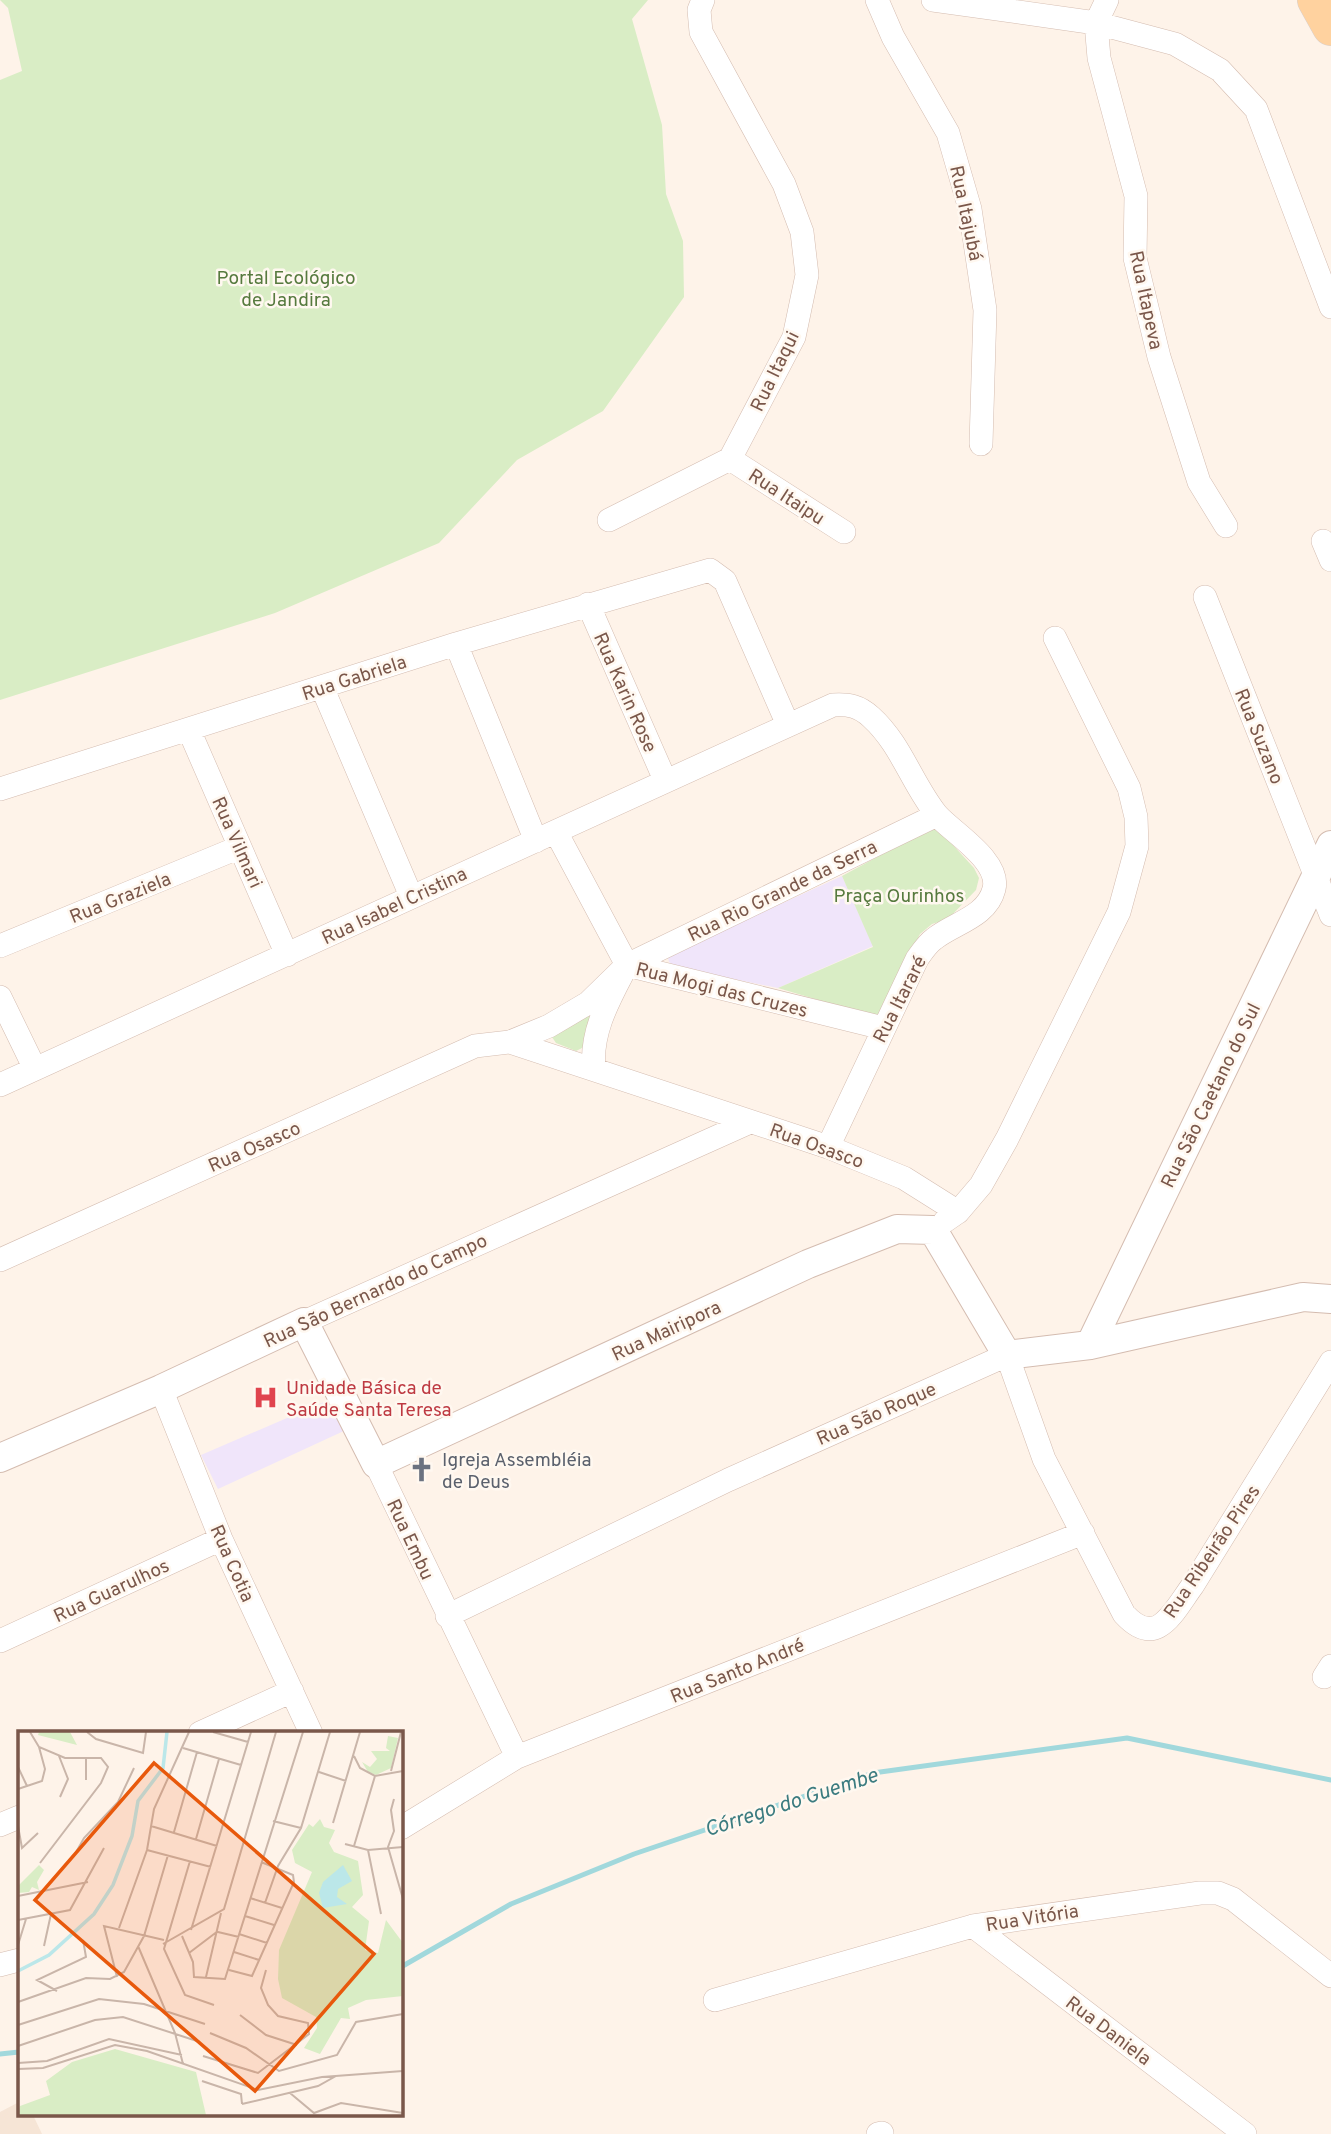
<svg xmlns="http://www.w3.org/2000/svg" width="1331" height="2134" font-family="Overpass,sans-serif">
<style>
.residential{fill:#f6e5d6}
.education{fill:#f0e5fa}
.green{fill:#d9edc5}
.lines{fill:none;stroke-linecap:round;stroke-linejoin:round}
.stream{stroke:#a1d8dc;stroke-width:5}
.minor-casing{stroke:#d4bcb0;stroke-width:24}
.tertiary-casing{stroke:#d4bcb0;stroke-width:30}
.primary-casing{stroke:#dad0cc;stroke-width:38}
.minor{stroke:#fff;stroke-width:23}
.tertiary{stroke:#fff;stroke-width:28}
.primary{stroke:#ffd29f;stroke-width:37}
.labels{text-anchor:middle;stroke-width:5;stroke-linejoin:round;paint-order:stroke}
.street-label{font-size:19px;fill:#7a574a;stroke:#fff8f0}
.park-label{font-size:19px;fill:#567a3e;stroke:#fff8f0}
.health-label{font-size:19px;fill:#be3a42;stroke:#fff8f0;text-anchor:start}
.worship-label{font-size:19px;fill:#5b616d;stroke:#fff8f0;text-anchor:start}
.water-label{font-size:21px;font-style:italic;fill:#3c7c80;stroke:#fff8f0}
.inset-river{fill:none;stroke:#bbe7e9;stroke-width:3.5}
.inset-road{fill:none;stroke:#c9b5a9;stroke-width:2}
.view{fill:#e8590c;fill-opacity:0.15;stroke:#e8590c;stroke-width:3.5}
.inset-edge{fill:none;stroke:#7a574a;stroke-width:3.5}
</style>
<rect width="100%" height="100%" fill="#fef3e9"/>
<path class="residential" d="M 19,2102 L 19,2115 L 33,2115 L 42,2134 L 0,2134 L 0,2112 Z"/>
<path class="education" d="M 842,876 L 873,946 L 778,988 L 675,967 L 669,962 L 668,958 L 671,954 Z
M 331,1399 L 346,1430 L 218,1489 L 201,1455 Z"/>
<path class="green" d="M 0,0 L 648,0 L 632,19 L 662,125 L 666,194 L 683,241 L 684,297 L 603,411 L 517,460 L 439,543 L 275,613 L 0,700 L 0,80 L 22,71 L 8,8 Z
M 931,828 L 941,832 L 974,868 L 979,878 L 976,890 L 948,919 L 932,924 L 920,934 L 879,1015 L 872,1016 L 778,988 L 873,947 L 842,876 Z
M 594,1003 L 586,1046 L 576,1051 L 556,1043 L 552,1037 Z"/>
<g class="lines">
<path class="stream" d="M 401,1967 L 511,1904 L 634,1854 L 873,1773 L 1127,1738 L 1331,1780
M 0,2054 L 19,2052"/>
<defs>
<path id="minor" d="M 877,0 L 893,37 L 948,133 L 970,209 L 985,310 L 981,444
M 933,0 L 1096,23 L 1175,44 L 1220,70 L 1256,109 L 1331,307
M 1107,0 L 1096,23 L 1099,58 L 1136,196 L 1135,258 L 1159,357 L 1199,482 L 1226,526
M 730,459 L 844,532
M 609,520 L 730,459 L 794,337 L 807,275 L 802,232 L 784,184 L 701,32 L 699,10 L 703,0
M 1323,541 L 1331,560
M 1205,597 L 1331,915
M 588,604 L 665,780
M 456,644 L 536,841
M 322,687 L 411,896
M 189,730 L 287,955
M 0,789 L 456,644 L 710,570 L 725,581 L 788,725
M 556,832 L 627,965
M 0,946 L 240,847
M 0,997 L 35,1069
M 510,1042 L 549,1026 L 588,1003 L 627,965 L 937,815
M 594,1069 C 590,1031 610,998 627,965 L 883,1028
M 0,1085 L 833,705 C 849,704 859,706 871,717 C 901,744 912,784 937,815 C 953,833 1001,861 994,889 C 987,917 954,923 934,939 C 927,944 922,952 917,959 L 828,1147
M 945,1221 L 958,1212 L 981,1185 L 1007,1139 L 1119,912 L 1137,846 L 1136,817 L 1129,788 L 1055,638
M 0,1260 L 475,1046 L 510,1042 L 828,1147 L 904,1178 L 958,1212
M 304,1322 L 750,1122
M 161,1389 L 221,1539 L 311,1733
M 376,1464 L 517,1757
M 447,1616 L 728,1480 L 1007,1355 L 1044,1459 L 1124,1614 C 1157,1650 1173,1612 1193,1585 L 1331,1362
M 0,1641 L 221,1539
M 1324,1677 L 1331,1666
M 200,1733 L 292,1691
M 0,1825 L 19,1817
M 401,1828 L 517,1757 L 1083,1533
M 973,1926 L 1245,2134
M 0,1965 L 19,1960
M 715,2000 L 973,1926 L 1200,1893 L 1218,1893 L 1233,1899 L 1331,1976
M 878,2134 L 882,2133"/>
<path id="tertiary" d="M 1090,1345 L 1331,845
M 0,1458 L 161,1389 L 304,1322 L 376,1464 L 808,1264 L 897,1229 L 933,1230 L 1007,1355 L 1090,1345 L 1303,1297 L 1331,1299"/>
<path id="primary" d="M 1316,0 L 1331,27"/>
</defs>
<use href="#minor" class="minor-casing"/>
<use href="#tertiary" class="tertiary-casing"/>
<use href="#primary" class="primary-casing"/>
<use href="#minor" class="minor"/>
<use href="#tertiary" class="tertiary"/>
<use href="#primary" class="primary"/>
</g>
<defs>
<symbol id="hospital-bare" viewBox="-9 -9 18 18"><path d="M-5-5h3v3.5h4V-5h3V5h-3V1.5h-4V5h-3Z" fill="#e0444e" stroke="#fff8f0" stroke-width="2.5" paint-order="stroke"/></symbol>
<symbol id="church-bare" viewBox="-9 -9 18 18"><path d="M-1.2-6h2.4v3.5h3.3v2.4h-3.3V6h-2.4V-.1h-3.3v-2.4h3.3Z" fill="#6b7280" stroke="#fff8f0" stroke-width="2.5" paint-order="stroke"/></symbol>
</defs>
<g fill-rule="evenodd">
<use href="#hospital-bare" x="248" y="1380" width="35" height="35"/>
<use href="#church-bare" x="404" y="1452" width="35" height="35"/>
</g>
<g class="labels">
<g class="street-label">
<text transform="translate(967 213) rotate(78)" y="7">Rua Itajubá</text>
<text transform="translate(1147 300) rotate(78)" y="7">Rua Itapeva</text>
<text transform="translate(774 371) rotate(-64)" y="7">Rua Itaqui</text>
<text transform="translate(787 496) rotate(33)" y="7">Rua Itaipu</text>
<text transform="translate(354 677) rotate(-18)" y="7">Rua Gabriela</text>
<text transform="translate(626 692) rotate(66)" y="7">Rua Karin Rose</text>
<text transform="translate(1260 736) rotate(68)" y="7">Rua Suzano</text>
<text transform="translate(238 842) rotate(66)" y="7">Rua Vilmari</text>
<text transform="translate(782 890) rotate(-26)" y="7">Rua Rio Grande da Serra</text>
<text transform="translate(120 897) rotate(-22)" y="7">Rua Graziela</text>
<text transform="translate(394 905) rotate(-25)" y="7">Rua Isabel Cristina</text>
<text transform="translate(722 989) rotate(14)" y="7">Rua Mogi das Cruzes</text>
<text transform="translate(899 999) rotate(-63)" y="7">Rua Itararé</text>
<text transform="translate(1210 1095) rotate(-64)" y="7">Rua São Caetano do Sul</text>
<text transform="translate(817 1145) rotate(20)" y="7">Rua Osasco</text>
<text transform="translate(254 1146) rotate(-24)" y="7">Rua Osasco</text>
<text transform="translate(375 1290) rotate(-25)" y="7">Rua São Bernardo do Campo</text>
<text transform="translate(666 1330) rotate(-25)" y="7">Rua Mairipora</text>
<text transform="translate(876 1413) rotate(-24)" y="7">Rua São Roque</text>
<text transform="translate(411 1539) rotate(65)" y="7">Rua Embu</text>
<text transform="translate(1211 1551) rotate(-56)" y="7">Rua Ribeirão Pires</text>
<text transform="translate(233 1563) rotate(66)" y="7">Rua Cotia</text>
<text transform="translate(111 1590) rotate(-25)" y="7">Rua Guarulhos</text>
<text transform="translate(737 1670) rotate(-22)" y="7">Rua Santo André</text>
<text transform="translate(1032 1917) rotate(-9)" y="7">Rua Vitória</text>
<text transform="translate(1109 2030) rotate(37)" y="7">Rua Daniela</text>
</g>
<g class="park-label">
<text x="286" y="284">Portal Ecológico<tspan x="286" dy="22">de Jandira</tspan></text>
<text x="899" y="902">Praça Ourinhos</text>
</g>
<g class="health-label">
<text x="286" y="1394">Unidade Básica de<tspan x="286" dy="22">Saúde Santa Teresa</tspan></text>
</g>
<g class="worship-label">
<text x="442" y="1466">Igreja Assembléia<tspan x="442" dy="22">de Deus</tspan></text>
</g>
<g class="water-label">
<text transform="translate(791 1802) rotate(-18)" y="7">Córrego do Guembe</text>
</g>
</g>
<g transform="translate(18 1731)">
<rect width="385" height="385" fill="#fef3e9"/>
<path d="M 21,1 L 52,1 L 59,14 L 20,4 ZM 370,5 L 380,7 L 373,37 L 358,44 L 350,41 L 344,31 L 352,36 L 359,28 L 353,20 L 372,20 L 368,17 ZM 302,88 L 306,96 L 317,99 L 311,112 L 316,121 L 340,130 L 345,164 L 334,176 L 351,190 L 347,219 L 360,222 L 368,189 L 385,212 L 385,265 L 348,269 L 330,277 L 332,288 L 323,287 L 302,323 L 286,317 L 299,297 L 298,286 L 264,267 L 260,248 L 261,219 L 294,141 L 277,132 L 274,119 L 291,93 L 295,96 ZM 21,134 L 26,139 L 19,151 L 21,159 L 14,156 L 11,161 L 0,162 L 0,155 ZM 97,318 L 178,341 L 188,384 L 0,384 L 2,375 L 32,364 L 28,350 L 54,331 Z" fill="#d9edc5"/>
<path d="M 325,134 L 334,150 L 320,158 L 319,166 L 329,173 L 305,177 L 301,162 L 305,151 Z" fill="#bbe7e9"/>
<path class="inset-river" d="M 0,240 L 31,224 L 76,183 L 95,154 L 114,105 L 120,70 L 145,37 L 149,1"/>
<path class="inset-road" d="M 12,1 L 21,16 L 47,27 L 83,27 L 90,36 L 83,52 L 22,132M 69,1 L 78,8 L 125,22 L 128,1M 195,1 L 230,11M 165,17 L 223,34M 41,25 L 50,48 L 42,66M 336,25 L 342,37 L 357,45 L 385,40M 68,26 L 68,49M 0,36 L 9,55M 373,40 L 383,1M 301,41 L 328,50M 0,58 L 24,50 L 27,38 L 21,16M 376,68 L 373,79 L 376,100 L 370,116 L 385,168M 255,90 L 283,97M 315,92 L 342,1M 0,95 L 4,117 L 20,102M 133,95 L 199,115M 156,101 L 179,21M 178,108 L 201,28M 327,113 L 350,119 L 385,116M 336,115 L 357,45M 129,119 L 193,136M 350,119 L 363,183M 57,123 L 66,107 L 100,71 L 116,37M 172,130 L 146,218 L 167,264 L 196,274M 0,165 L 70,151M 232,167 L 264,177M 247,172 L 260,135 L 283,97 L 312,1M 227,185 L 256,194M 0,189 L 52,179 L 86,117M 101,197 L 129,119 L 136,78 L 171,1M 173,199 L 233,1M 200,201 L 221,206M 221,203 L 249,212M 164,205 L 175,231 L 176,246 L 207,248 L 285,1M 145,213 L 206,178 L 258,1M 0,214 L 8,188M 26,215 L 33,183M 120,215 L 157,302 L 165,333M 216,221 L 241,229M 171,222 L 200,200M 211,239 L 234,245 L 276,151 L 275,144 L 243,131M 99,246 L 86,195 L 146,209M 188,246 L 203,182M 39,260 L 19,249 L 68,226 L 65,209M 0,271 L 68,247 L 92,248 L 106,241 L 126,205 L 150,124M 222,284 L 248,304 L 279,314M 0,294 L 81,268 L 126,273 L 187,293M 192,302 L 228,317 L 261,340 L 319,324 L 338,291 L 385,283M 0,315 L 77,289 L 105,286 L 182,311M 185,325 L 240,342 L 291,303 L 290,292 L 260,285 L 250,274 L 243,257 L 248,239M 0,332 L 29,330 L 91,308 L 164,324M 0,338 L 25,337 L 97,314 L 129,320 L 240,359 L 304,346 L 385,340M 184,350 L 223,363 L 224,373M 272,362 L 296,382 L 323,372 L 385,382M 224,373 L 300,355 L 318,345"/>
<path class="view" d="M 136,32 L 356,223 L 237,360 L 17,169 Z"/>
<rect width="385" height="385" class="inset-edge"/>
</g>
</svg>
